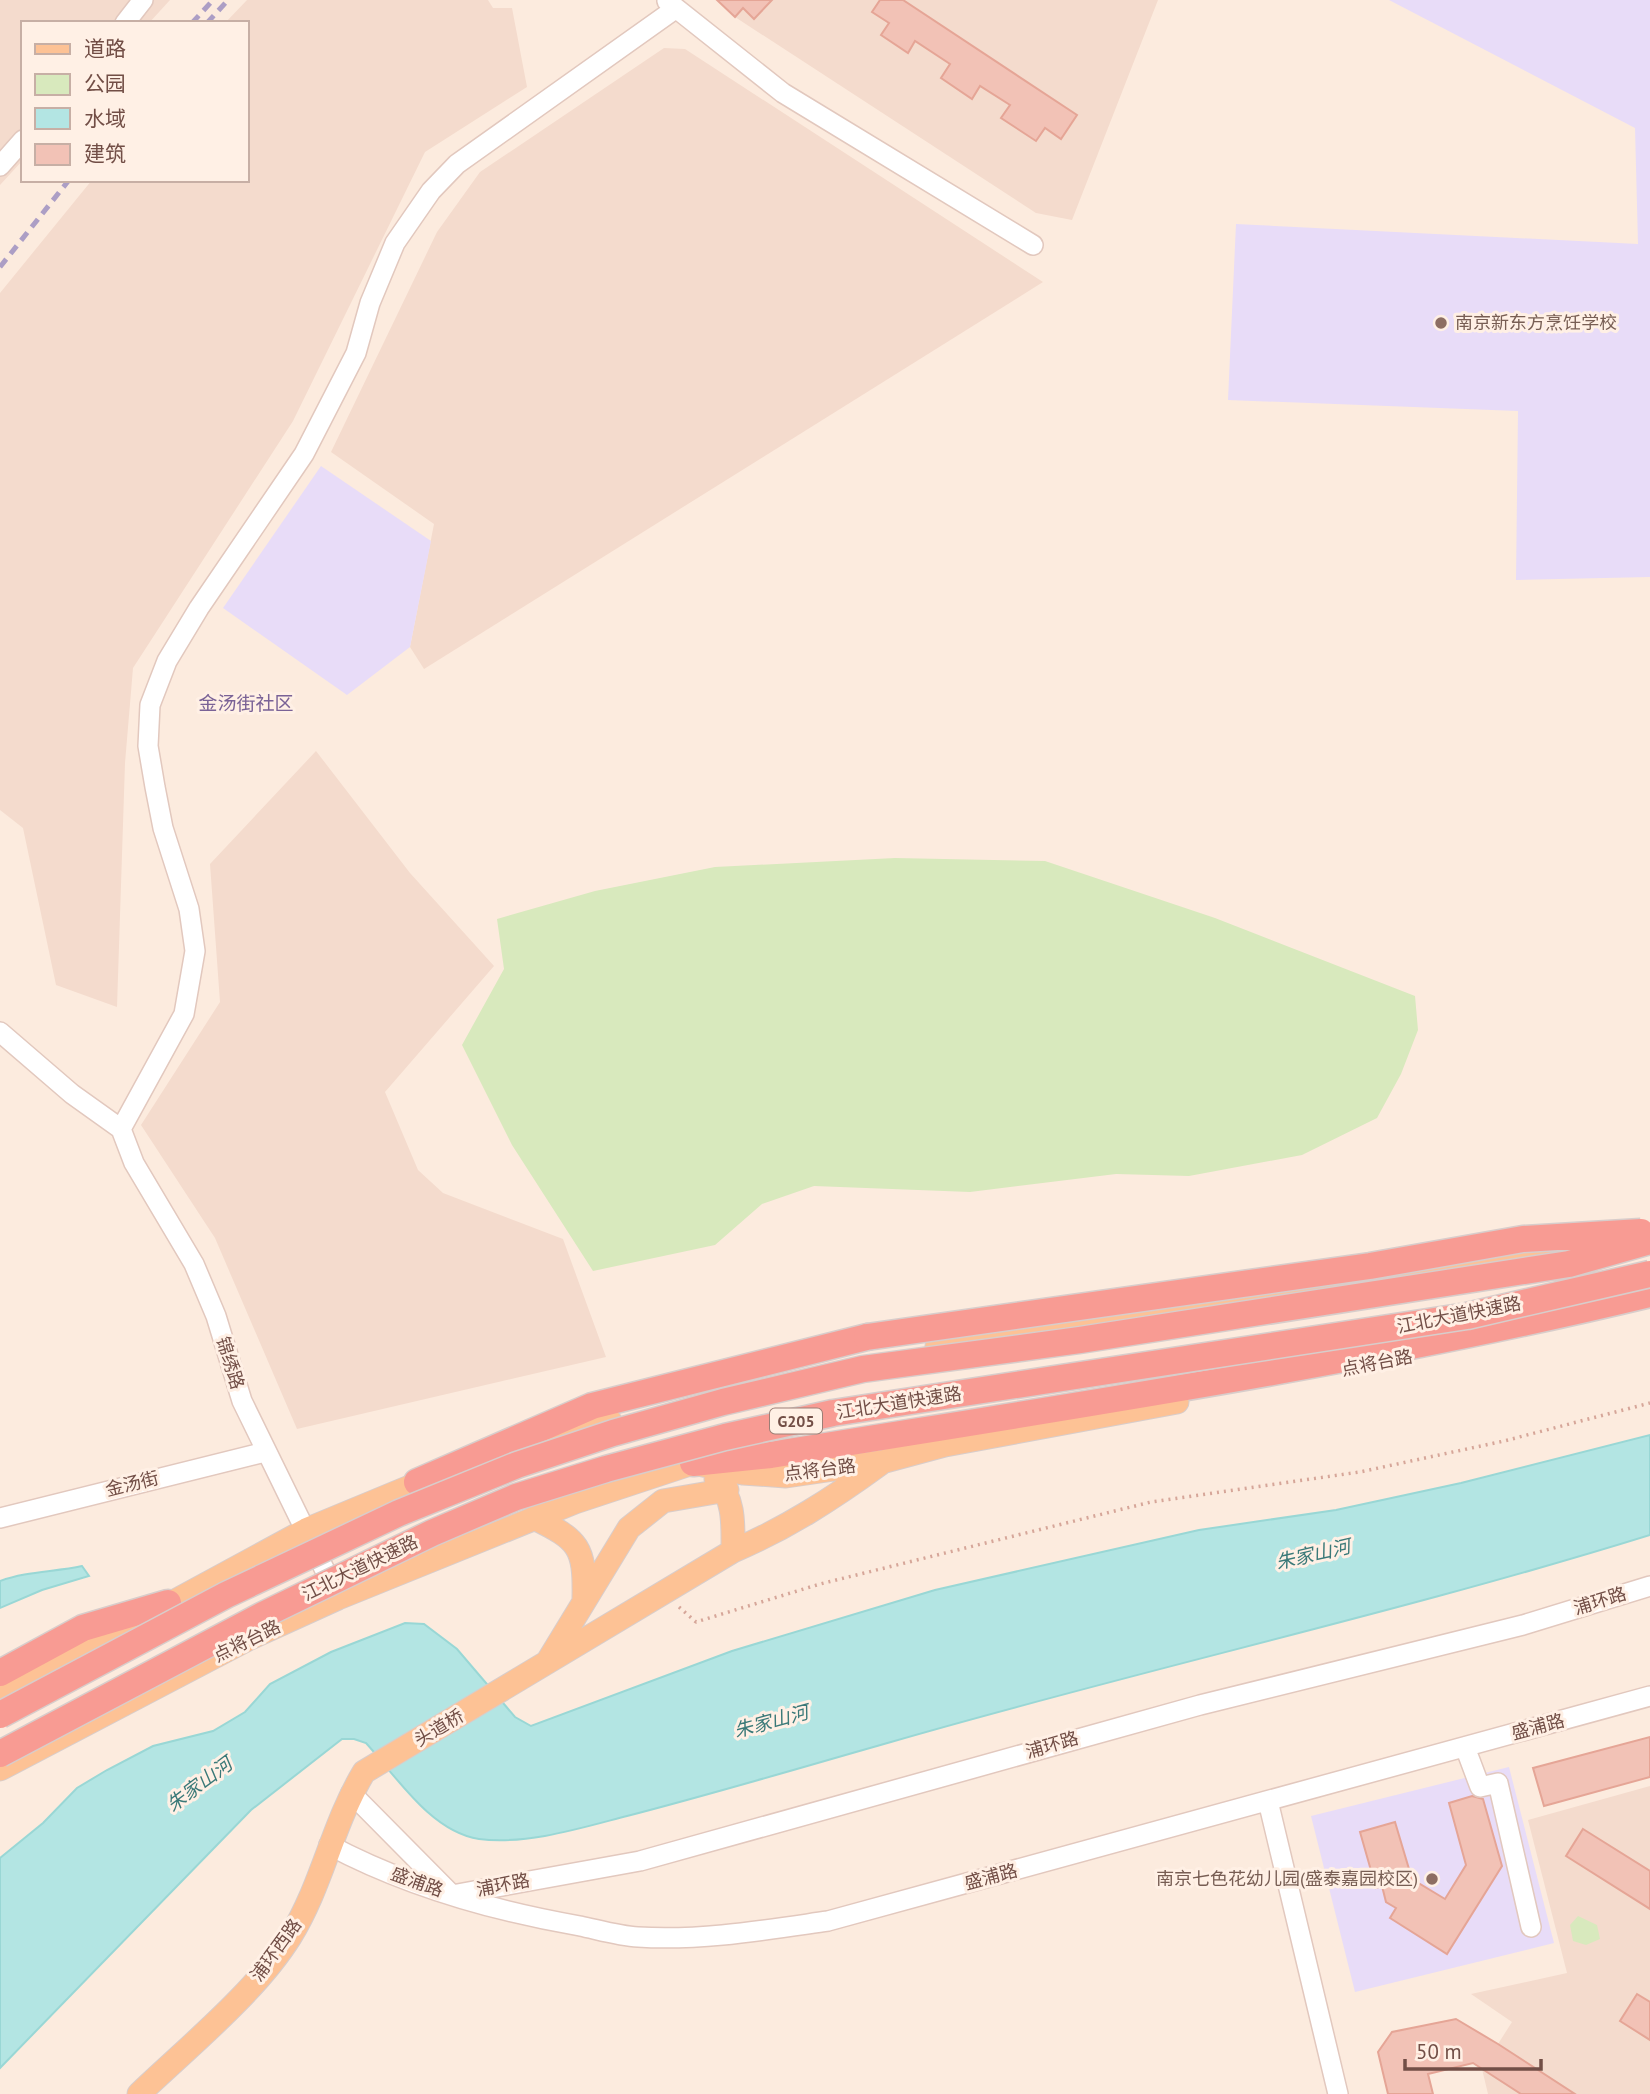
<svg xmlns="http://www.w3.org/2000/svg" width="1650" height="2094" font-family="'PT Sans','Noto Sans SC',sans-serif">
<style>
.residential{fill:#f4dbcd}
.education{fill:#e8dcf8}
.green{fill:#d8e9bd}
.water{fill:#b3e5e3;stroke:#99d7d5;stroke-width:2}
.building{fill:#f2c2b6;stroke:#e5a596;stroke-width:2}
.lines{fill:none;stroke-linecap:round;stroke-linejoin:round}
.minor-casing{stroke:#e2c8be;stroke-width:22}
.major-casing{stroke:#d8cdcb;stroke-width:25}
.highway-casing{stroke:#d8cdcb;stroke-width:29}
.path{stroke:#d6a699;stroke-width:3.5;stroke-dasharray:2 5;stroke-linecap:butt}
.minor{stroke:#fff;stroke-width:19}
.major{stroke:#fdc295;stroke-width:23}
.highway{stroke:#f89b93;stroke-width:26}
.rail{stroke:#ac9ec5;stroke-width:5;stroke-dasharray:10 7;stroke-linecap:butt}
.highway-bridge-casing{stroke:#d8cdcb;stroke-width:29;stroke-linecap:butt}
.highway-bridge{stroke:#f89b93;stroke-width:26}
.education-dot{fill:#8d6e63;stroke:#fff0e5;stroke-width:2.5}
.labels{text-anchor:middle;stroke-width:6;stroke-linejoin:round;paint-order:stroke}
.shield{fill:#fff0e5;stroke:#9c7f76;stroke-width:2}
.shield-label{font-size:16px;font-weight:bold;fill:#724e46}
.education-label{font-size:18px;fill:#785e54;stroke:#fff0e5;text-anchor:start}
.street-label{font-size:18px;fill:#724e46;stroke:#fff0e5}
.neighbourhood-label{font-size:19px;fill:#7a6296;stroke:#fff0e5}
.water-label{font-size:19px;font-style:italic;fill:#3a7978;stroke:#fff0e5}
</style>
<rect width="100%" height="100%" fill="#fcebde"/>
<path class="residential" d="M 0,0 L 170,0 L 149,23 L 23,23 L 23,160 L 0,185 Z
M 247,0 L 488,0 L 493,8 L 512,8 L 527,87 L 425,152 L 293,421 L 133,668 L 125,763 L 117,1007 L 56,985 L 23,828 L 0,810 L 0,293 L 92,180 L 247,180 L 247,23 L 225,23 Z
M 717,0 L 1158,0 L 1072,220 L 1036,213 L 735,17 Z
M 664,48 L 685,49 L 1043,282 L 424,669 L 410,647 L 434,524 L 331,452 L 437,232 L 480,172 Z
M 316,751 L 410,873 L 494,966 L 385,1092 L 418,1170 L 443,1193 L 563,1239 L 606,1357 L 297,1429 L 215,1238 L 141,1125 L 220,1002 L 210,864 Z
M 1650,1786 L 1650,2094 L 1488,2094 L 1482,2069 L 1512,2022 L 1471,1994 L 1567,1973 L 1528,1820 Z"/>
<path class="education" d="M 1389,0 L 1650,0 L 1650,577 L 1516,580 L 1518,411 L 1228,400 L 1236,224 L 1638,244 L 1635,128 Z
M 321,466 L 431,541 L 410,647 L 347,695 L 223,608 Z
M 1509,1767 L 1554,1943 L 1355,1992 L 1311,1816 Z"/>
<path class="green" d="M 895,858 L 1045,861 L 1215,918 L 1415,996 L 1418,1030 L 1401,1074 L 1377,1118 L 1302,1155 L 1189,1176 L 1116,1174 L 970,1192 L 814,1186 L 762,1204 L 715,1245 L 593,1271 L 512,1145 L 462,1045 L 504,969 L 497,919 L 595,891 L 715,867 Z
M 1578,1916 L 1597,1925 L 1600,1939 L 1586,1945 L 1573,1941 L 1570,1925 Z"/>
<path class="water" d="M 1650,1435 L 1650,1535 C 1399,1613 1143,1669 891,1742 C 803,1767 716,1793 627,1816 C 581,1828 527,1845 479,1839 C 431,1832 396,1776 366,1743 L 354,1739 L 342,1739 L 251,1810 L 0,2068 L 0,1858 L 43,1823 L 77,1788 L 107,1770 L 153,1746 L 213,1731 L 245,1712 L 270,1684 L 331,1652 L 405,1623 L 424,1624 L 457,1649 L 515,1717 L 531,1726 L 732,1651 L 935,1590 L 1199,1530 L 1336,1510 L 1461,1483 Z
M 82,1566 L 89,1576 L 42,1590 L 0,1608 L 0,1581 C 26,1571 55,1572 82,1566 Z"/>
<path class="building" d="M 717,0 L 772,0 L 754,19 L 743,8 L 735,17 Z
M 880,0 L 903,0 L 1077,115 L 1061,139 L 1045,128 L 1036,141 L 1001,118 L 1010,105 L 980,86 L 972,99 L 941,78 L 950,64 L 915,41 L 908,53 L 881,35 L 889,23 L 872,12 Z
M 1650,1737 L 1650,1777 L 1544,1806 L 1533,1768 Z
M 1472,1796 L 1483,1799 L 1502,1866 L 1447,1954 L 1390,1918 L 1396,1908 L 1386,1902 L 1382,1886 L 1376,1888 L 1360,1832 L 1395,1822 L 1412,1879 L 1445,1899 L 1466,1865 L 1449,1803 Z
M 1583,1829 L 1650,1871 L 1650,1909 L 1566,1856 Z
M 1637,1994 L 1650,2002 L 1650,2040 L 1620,2021 Z
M 1456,2019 L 1498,2044 L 1575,2094 L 1521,2094 L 1473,2063 L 1428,2074 L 1433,2094 L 1388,2094 L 1378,2052 L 1392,2032 Z"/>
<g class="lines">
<defs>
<path id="minor" d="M 667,1 L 783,93 L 1033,245
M 125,23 L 143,0
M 0,166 L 23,140
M 0,1032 L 72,1094 L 121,1129
M 121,1129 L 184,1014 L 195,951 L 189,909 L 163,828 L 155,787 L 148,746 L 150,705 L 167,661 L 199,608 L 304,454 L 356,353 L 370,303 L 395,243 L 431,191 L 457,164 L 675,9
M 121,1129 L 134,1163 L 194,1264 L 216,1316 L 242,1401 L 336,1593
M 0,1518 L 265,1452
M 1465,1747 L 1480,1787 L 1498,1783 L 1531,1927
M 351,1793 L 452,1895 L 640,1861 L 1200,1705 L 1523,1625 L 1650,1586
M 1268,1801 L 1338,2094
M 329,1845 C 406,1886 494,1911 580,1926 C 599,1930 619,1936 638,1937 C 701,1941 765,1930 828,1921 L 1650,1696"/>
<path id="major" d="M 937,1346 L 1499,1262 L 1566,1244
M 513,1452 L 610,1421
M 716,1479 C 735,1499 733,1525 733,1551
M 534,1518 C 579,1540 585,1547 584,1598
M 548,1661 L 629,1528 L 663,1501 L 727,1490
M 0,1696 L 306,1530 L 434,1477
M 0,1769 L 250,1638 L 338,1598 L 575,1502 L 693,1463 L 743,1473 L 786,1476 L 882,1462 L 945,1445 L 1177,1402
M 139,2094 C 187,2048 255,1993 290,1937 C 322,1886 332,1825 364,1772 L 733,1551 C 787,1528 832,1499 880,1464"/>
<path id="highway" d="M 693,1463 L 771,1455 C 1065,1407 1360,1364 1650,1294
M 417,1482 L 592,1406 L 867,1337
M 0,1673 L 83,1628 L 168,1603"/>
</defs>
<use href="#minor" class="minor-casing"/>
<use href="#major" class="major-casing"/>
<use href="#highway" class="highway-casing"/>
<path class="path" d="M 679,1607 L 696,1622 L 820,1584 L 1151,1502 L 1360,1472 L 1504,1441 L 1650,1403"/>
<use href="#minor" class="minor"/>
<use href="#major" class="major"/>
<use href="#highway" class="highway"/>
<path class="rail" d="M 192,23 L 213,0
M 207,23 L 228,0
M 0,267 L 69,180"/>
<defs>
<path id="highway-bridge" d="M 867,1337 L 1370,1266 L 1523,1239 L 1641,1232
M 0,1715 L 226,1595 L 399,1513 L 517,1465 L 613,1433 L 723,1402 L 863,1369 L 1080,1340 L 1569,1264 L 1650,1241
M 0,1754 L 263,1615 L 432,1533 L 516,1497 L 606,1469 L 725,1437 L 833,1413 L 1467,1316 L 1650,1274"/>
</defs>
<use href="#highway-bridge" class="highway-bridge-casing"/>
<use href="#highway-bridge" class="highway-bridge"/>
</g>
<g class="education-dot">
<circle cx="1441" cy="323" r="7"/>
<circle cx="1432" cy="1879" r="7"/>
</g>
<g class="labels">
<rect class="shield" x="770" y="1408.5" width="52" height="25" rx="5"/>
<g class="shield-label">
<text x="796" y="1427">G205</text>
</g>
<g class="education-label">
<text x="1455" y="329">南京新东方烹饪学校</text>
<text x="1418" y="1885" text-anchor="end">南京七色花幼儿园(盛泰嘉园校区)</text>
</g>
<g class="street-label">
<text transform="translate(1459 1315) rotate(-11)" y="6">江北大道快速路</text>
<text transform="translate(230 1363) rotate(73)" y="6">锦绣路</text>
<text transform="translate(1377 1363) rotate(-11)" y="6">点将台路</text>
<text transform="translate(899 1403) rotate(-9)" y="6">江北大道快速路</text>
<text transform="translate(820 1470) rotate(-7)" y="6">点将台路</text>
<text transform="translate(132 1484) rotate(-14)" y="6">金汤街</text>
<text transform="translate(360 1568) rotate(-26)" y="6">江北大道快速路</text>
<text transform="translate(1600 1601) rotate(-17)" y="6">浦环路</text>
<text transform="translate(247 1641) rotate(-26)" y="6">点将台路</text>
<text transform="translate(1538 1727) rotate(-15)" y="6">盛浦路</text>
<text transform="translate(439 1728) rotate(-31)" y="6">头道桥</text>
<text transform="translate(1052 1745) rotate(-16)" y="6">浦环路</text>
<text transform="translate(991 1877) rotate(-15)" y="6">盛浦路</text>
<text transform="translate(417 1882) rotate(20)" y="6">盛浦路</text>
<text transform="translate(503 1885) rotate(-11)" y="6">浦环路</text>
<text transform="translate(276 1950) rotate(-54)" y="6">浦环西路</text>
</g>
<g class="neighbourhood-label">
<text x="246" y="710">金汤街社区</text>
</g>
<g class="water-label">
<text transform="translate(1313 1554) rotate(-13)" y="7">朱家山河</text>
<text transform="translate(771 1721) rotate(-15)" y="7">朱家山河</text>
<text transform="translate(199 1784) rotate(-37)" y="7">朱家山河</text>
</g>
</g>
<rect x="21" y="21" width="228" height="161" fill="#fff0e5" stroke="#c7afa5" stroke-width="2"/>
<rect x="35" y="44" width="35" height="10" fill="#fdc295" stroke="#c7afa5" stroke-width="2"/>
<text x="84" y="56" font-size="21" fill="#724e46">道路</text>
<rect x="35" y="74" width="35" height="21" fill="#d8e9bd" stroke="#c7afa5" stroke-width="2"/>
<text x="84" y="91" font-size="21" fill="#724e46">公园</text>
<rect x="35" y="108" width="35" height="21" fill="#b3e5e3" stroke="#c7afa5" stroke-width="2"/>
<text x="84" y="126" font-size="21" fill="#724e46">水域</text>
<rect x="35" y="144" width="35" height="21" fill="#f2c2b6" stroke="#c7afa5" stroke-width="2"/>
<text x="84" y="161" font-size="21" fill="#724e46">建筑</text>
<path d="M1405 2059v10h136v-10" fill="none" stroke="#724e46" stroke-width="3.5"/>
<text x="1416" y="2059" font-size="21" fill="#724e46" stroke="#fff0e5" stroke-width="5" paint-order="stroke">50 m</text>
</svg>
